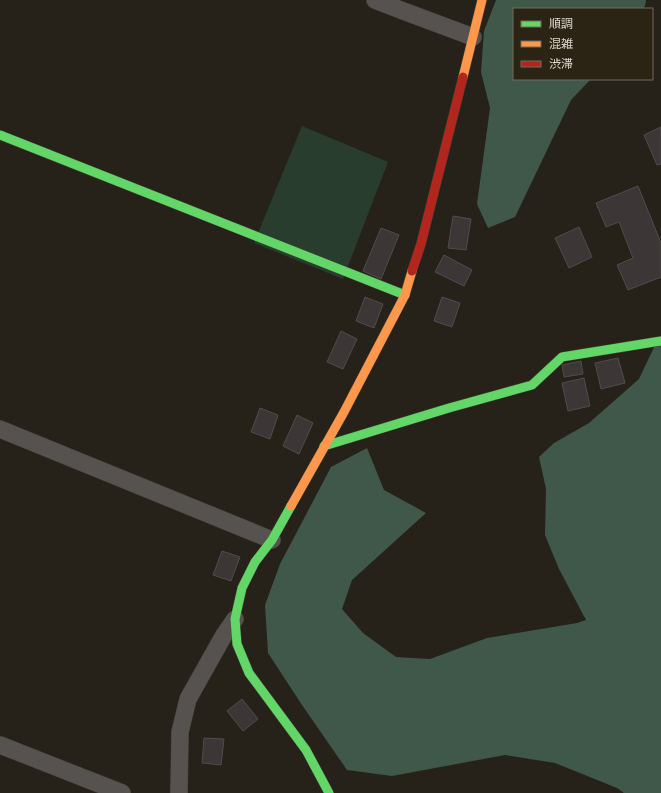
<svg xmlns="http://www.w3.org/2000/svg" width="661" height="793" font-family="Helvetica,'Noto Sans JP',sans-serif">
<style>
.green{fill:#293d2f}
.forest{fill:#3f5849}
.building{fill:#3c3736;stroke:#514c4b}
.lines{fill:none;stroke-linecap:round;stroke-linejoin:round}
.street-casing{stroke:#423e36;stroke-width:18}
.fast-casing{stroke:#423e36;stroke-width:10}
.slow-casing{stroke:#423e36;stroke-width:10}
.jam-casing{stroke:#423e36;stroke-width:10}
.street{stroke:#555250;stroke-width:17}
.fast{stroke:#63d668;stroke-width:9}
.slow{stroke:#ff974d;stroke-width:9}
.jam{stroke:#b3261e;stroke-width:9}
</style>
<rect width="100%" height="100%" fill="#262219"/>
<path class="green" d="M 302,126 L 388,162 L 343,279 L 254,243 Z"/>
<path class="forest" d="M 496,0 L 646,0 L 645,6 L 643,9 L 514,9 L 514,79 L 591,79 L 571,100 L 515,217 L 488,228 L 477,204 L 490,108 L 481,72 L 484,31 Z
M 657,341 L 661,341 L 661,793 L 624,793 L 617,788 L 555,763 L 505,755 L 392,776 L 347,770 L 302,705 L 268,653 L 265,605 L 280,564 L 331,467 L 367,448 L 384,490 L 426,513 L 352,580 L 342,609 L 363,633 L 396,657 L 430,659 L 487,638 L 577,623 L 586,620 L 559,569 L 545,535 L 546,489 L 539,457 L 554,443 L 589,423 L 639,379 Z"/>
<path class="building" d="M 661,127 L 661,164 L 657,165 L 644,135 Z
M 638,186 L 661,243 L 661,277 L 628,290 L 617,265 L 633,258 L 619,222 L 606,227 L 596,203 Z
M 453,216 L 471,219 L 466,250 L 448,248 Z
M 579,227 L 592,257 L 569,268 L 555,238 Z
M 381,228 L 399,235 L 381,279 L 363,271 Z
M 444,255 L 472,270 L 464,286 L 435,272 Z
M 365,297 L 383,304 L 374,328 L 356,321 Z
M 442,297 L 460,303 L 452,327 L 434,321 Z
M 341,331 L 357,339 L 343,369 L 327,362 Z
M 618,358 L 625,383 L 601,389 L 595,363 Z
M 581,361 L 583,374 L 564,377 L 562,365 Z
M 584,378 L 590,406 L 568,411 L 562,383 Z
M 260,408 L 278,415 L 270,439 L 251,432 Z
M 297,415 L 313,423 L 299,454 L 283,446 Z
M 222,551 L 240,557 L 231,581 L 213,575 Z
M 242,699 L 258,719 L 243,731 L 227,711 Z
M 204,738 L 224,739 L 221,765 L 202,763 Z"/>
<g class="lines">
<defs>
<path id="street" d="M 375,0 L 406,12 L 473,37
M 0,429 L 272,540
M 0,745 L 122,793
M 179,793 L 180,732 L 188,699 L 224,635 L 235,619"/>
<path id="fast" d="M 0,135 L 405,295
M 324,446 L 449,408 L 532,385 L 562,357 L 661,341
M 291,506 L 272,540 L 255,562 L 242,588 L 235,619 L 237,644 L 249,673 L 306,750 L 329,793"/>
<path id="slow" d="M 463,77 L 482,0
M 291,506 L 344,412 L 405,295 L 412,271"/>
<path id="jam" d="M 412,271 L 421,244 L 463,77"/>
</defs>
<use href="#street" class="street-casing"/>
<use href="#fast" class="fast-casing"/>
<use href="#slow" class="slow-casing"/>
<use href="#jam" class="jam-casing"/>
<use href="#street" class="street"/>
<use href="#fast" class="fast"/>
<use href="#slow" class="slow"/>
<use href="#jam" class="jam"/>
</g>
<rect x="513" y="8" width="140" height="72" fill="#2b2314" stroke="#716b5e"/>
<rect x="521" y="21" width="20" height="6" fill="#63d668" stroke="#716b5e"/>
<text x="549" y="28" font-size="12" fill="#dbd6cc">順調</text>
<rect x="521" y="41" width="20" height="6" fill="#ff974d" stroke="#716b5e"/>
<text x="549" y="48" font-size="12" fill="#dbd6cc">混雑</text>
<rect x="521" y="61" width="20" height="6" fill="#b3261e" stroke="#716b5e"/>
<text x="549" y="68" font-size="12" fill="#dbd6cc">渋滞</text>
</svg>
